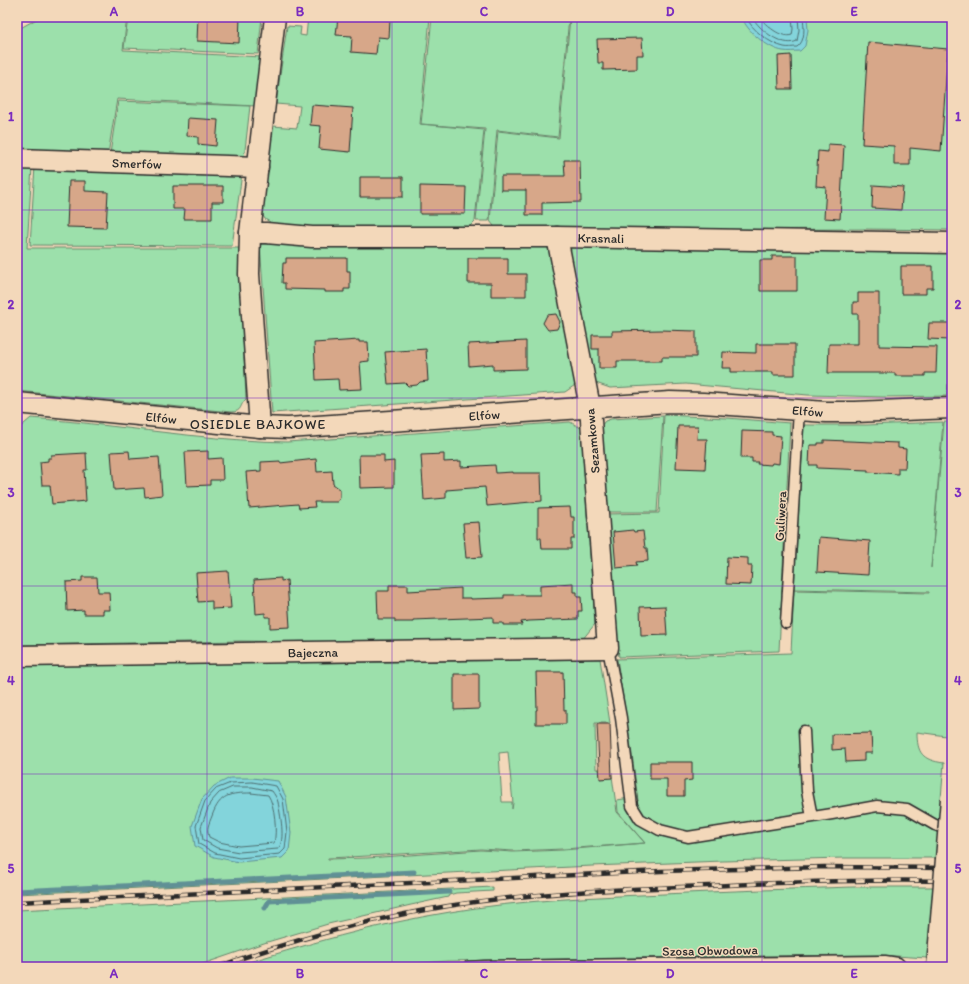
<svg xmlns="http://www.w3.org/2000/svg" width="969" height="984" font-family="Itim,sans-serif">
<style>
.green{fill:#9ce0ab;stroke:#64866b;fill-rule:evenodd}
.water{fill:#83d4db;stroke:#609095}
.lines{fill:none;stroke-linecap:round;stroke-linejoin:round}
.shore{stroke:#4e6f71;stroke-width:1}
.stream{stroke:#609095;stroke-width:5}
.building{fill:#d7a789;stroke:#2b2b2b}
.lane-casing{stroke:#2b2b2b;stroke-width:13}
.street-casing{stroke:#2b2b2b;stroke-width:23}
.lane{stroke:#f3d8ba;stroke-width:10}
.street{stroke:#f3d8ba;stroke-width:20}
.rail-casing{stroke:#2b2b2b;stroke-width:4.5}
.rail{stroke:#f3d8ba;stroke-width:3;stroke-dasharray:9;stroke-linecap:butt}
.secondary-bridge-casing{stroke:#2b2b2b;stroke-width:25;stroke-linecap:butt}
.secondary-bridge{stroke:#f3d8ba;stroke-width:22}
.grid{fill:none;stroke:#7b2cbf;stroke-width:1;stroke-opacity:0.55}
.labels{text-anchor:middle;stroke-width:3;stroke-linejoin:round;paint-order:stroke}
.street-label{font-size:13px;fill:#2b2b2b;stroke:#f3d8ba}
.neighbourhood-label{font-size:14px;letter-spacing:1px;fill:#2b2b2b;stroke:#f3d8ba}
.neatline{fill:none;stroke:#7b2cbf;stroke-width:1.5}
.grid-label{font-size:13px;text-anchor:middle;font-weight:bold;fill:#7b2cbf}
</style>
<rect width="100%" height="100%" fill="#f3d8ba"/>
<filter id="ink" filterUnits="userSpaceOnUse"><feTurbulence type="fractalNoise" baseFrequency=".025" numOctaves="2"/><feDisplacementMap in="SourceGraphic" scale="8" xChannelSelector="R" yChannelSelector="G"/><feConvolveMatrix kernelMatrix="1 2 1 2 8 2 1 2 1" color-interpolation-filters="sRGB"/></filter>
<g filter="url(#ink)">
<path class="green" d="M 40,17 L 127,17 L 123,50 L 262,57 L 256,106 L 117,99 L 108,154 L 17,150 L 17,30 Z
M 128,17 L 262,17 L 258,54 L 124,48 Z
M 308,17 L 430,17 L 420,124 L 484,130 L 475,221 L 464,232 L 270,227 L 270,222 L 265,219 L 262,214 L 273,126 L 297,128 L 300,106 L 276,104 L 287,26 L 301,27 L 300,35 L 306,36 Z
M 432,17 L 569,17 L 558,137 L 497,130 L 489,221 L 476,221 L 485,129 L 421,124 Z
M 570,17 L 952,17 L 952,230 L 864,229 L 498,231 L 490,221 L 498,131 L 559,138 Z
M 118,101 L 250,106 L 244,159 L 110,154 Z
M 17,166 L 32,167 L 27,248 L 239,248 L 246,399 C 239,405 243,412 231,412 L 17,391 Z
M 35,166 L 242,173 L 232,246 L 30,245 Z
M 260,244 L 354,246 L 552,246 L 578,383 L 565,392 L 272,413 Z
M 567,247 L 952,247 L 952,397 L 950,397 L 947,396 L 948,384 L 947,396 L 887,397 L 808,395 L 686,384 L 610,388 L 593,382 Z
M 664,415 L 727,418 L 790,423 L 779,651 L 619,657 L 612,598 L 606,514 L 659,513 Z
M 663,416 L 657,512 L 605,512 L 601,426 L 605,421 L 611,419 Z
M 31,418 C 55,420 78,422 101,425 C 163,432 225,441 287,442 L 570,422 L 581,428 L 595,624 L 582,640 L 424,641 L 362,641 L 300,642 L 241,641 L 17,645 L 17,430 Z
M 943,422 L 931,568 L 944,422 L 952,422 L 952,668 L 946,736 L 917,732 C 917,753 922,760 944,763 L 936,858 L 844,858 L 723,861 L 592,866 L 17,894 L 17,661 L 320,657 L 321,663 L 600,659 L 610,723 L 595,723 L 596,769 L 611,769 L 617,812 L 645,843 L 563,849 L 513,851 L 481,849 L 367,856 L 328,858 L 328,859 L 367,858 L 481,850 L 513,852 L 563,850 L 645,843 L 618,812 L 617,800 L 636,797 L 638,801 L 632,754 L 617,659 L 791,653 L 794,590 L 929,593 L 929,592 L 794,589 L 804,425 L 866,425 ZM 508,752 L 513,803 L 512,809 L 512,802 L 502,802 L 499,753 Z
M 493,887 L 493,891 L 456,893 L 449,895 L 448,897 L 411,905 L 328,924 L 264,943 L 194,967 L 17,967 L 17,910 Z
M 853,887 L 933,887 L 927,958 L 880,955 L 753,956 L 447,961 L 375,967 L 233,967 C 304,945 376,924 450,912 C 521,900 592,897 664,894 C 727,891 790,889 853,887 Z"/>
<path class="water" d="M 742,17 L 807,17 L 808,30 L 805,46 L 800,51 C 794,51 789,52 783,51 C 769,49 746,31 742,17 Z
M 230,778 L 252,778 L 278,781 L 286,797 L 291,833 L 289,851 L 282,858 L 239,862 L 214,857 L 195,846 L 192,826 L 202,799 L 214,786 Z"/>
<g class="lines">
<path class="shore" d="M 746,17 C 752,30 770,44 784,47 C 788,48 793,47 797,47 C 806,41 804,27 803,17
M 752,17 C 754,20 757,24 760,27 C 768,35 785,47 797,41 L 799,30 L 798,17
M 759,17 C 766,25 781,39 792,35 L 793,29 L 792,17
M 231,783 L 252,782 L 276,786 L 283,799 L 287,832 L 285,849 L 280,854 L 239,858 L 215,853 L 199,844 L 196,826 L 205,801 L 216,789 Z
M 233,787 L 252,787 L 272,791 C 274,794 277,798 278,802 C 280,813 286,841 278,849 L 239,852 L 217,848 L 203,840 L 201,827 L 210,803 L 219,793 Z
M 251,793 L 268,795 C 275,805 277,832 274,843 L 239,846 L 219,842 L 209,837 C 206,828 209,824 212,816 C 220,794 230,793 251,793 Z"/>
<path class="stream" d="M 17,891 L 414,872
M 265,908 L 269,901 L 449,892"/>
</g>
<path class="building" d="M 198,17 L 240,17 L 239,43 L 197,41 Z
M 338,17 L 360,17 L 390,20 L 389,38 L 378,37 L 376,54 L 351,52 L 352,36 L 336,35 Z
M 642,38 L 643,55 L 637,55 L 637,69 L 603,70 L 603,63 L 598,63 L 597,39 Z
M 868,42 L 948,49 L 941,151 L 910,148 L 910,165 L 894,165 L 894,146 L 862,144 Z
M 791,55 L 792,89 L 779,89 L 778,56 Z
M 312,105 L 353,108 L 350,152 L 319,149 L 321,126 L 310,125 Z
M 188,118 L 218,120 L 216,146 L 198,144 L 198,137 L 187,136 Z
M 828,144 L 844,145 L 840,219 L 824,218 L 826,187 L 816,186 L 818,151 L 828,152 Z
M 564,160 L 580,160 L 581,202 L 542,203 L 542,215 L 526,215 L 526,190 L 501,190 L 501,176 L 565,176 Z
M 360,177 L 403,177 L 403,197 L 360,197 Z
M 69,181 L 85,181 L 85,191 L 108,192 L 106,228 L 67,227 Z
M 873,185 L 903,187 L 901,210 L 872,208 Z
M 173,186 L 223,186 L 223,202 L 212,202 L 212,219 L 184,219 L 185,209 L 173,209 Z
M 420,186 L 466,187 L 465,214 L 420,214 Z
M 772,256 L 797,256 L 797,291 L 760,291 L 760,260 L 772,260 Z
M 286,258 L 347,258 L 347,271 L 350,271 L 350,289 L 344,289 L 344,292 L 325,292 L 325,290 L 285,289 L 285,283 L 282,283 L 283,263 L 286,263 Z
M 468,258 L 508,258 L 508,274 L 526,274 L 526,296 L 491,296 L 491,283 L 468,283 Z
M 901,266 L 933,266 L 933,288 L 926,288 L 926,294 L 901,294 Z
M 858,293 L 879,293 L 879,346 L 937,347 L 936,373 L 925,373 L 925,376 L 895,376 L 895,373 L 828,373 L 829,344 L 858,344 L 858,314 L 853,314 L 853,302 L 858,302 Z
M 556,314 L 560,322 L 557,329 L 548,330 L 543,323 L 547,315 Z
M 929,323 L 951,323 L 950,340 L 928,339 Z
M 661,330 L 696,331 L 696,357 L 662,357 L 662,361 L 617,361 L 617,368 L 599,368 L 599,349 L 592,349 L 592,335 L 612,335 L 612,331 Z
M 359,340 L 359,342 L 368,342 L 369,361 L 360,362 L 362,389 L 339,390 L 338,379 L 316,380 L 314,343 Z
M 526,341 L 526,369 L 493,370 L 493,364 L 469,366 L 468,344 Z
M 756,344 L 795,344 L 795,375 L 773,375 L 773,372 L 731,372 L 731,368 L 722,368 L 723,352 L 756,353 Z
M 426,349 L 428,381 L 420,382 L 417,385 L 408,386 L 405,383 L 388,384 L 385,352 Z
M 678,426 L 698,426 L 697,439 L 707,439 L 705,469 L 676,468 Z
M 742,431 L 772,432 L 772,435 L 781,436 L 779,464 L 772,463 L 771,465 L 757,464 L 758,462 L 752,462 L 752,458 L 741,458 Z
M 824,440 L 898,443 L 898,448 L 906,449 L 905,468 L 898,468 L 898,474 L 868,472 L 868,470 L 817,468 L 817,465 L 809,465 L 810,445 L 818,445 L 818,443 L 824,443 Z
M 129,451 L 130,459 L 159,457 L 162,495 L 145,497 L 144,488 L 114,490 L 111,452 Z
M 208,451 L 208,459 L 222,458 L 223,480 L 210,480 L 210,485 L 187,486 L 185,452 Z
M 86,453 L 87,470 L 84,470 L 86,501 L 52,504 L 50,485 L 42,485 L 40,462 L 48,461 L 48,458 L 51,458 L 51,455 Z
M 444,454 L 444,462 L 461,461 L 461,467 L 495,465 L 496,473 L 513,472 L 513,473 L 541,473 L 542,501 L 487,506 L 485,487 L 446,490 L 446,498 L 424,500 L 421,455 Z
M 359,455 L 384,455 L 384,462 L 394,461 L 394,487 L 360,488 Z
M 316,459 L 317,472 L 332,471 L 333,484 L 340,489 L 340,498 L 337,502 L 314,502 L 315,507 L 299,508 L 298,504 L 249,508 L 246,472 L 261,471 L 261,462 L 280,461 L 280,463 Z
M 570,507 L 571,517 L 574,517 L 574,539 L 571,539 L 571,549 L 542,549 L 541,538 L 538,538 L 538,508 Z
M 479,522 L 482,557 L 466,558 L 463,523 Z
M 633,530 L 634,532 L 643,531 L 645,548 L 647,548 L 648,561 L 636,562 L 637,566 L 616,568 L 613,532 Z
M 819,537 L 870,541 L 868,575 L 817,572 Z
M 727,557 L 748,558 L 748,566 L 752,566 L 751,585 L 726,584 Z
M 228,571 L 231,608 L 212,609 L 212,601 L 198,602 L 196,573 Z
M 82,577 L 97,577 L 98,592 L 109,592 L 110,610 L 103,610 L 103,614 L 84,614 L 84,610 L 67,611 L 66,582 L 82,581 Z
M 281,578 L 281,581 L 287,580 L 290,627 L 270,628 L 270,617 L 265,617 L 265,613 L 256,614 L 254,580 Z
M 573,583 L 573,592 L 577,592 L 577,597 L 581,597 L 582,611 L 578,611 L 578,619 L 529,621 L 521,622 L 522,625 L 503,625 L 503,623 L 493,623 L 493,617 L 413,620 L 413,622 L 395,622 L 395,619 L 378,619 L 377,591 L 389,591 L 389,585 L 408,585 L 408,591 L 461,588 L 461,598 L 471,598 L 471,599 L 504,598 L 504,595 L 540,595 L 540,585 Z
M 665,606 L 667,635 L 641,636 L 640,607 Z
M 536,672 L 563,672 L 564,710 L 566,710 L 566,724 L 536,724 L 536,710 L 537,710 Z
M 454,674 L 479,674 L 479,709 L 454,710 Z
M 597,724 L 610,724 L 612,778 L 600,779 L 599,766 Z
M 871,733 L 872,753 L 864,753 L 864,761 L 846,762 L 845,749 L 832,750 L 832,734 Z
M 650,762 L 692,762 L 692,780 L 684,781 L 684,796 L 667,796 L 667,779 L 650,779 Z"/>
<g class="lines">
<defs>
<path id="lane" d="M 786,623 L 799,410
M 608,648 L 621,718 L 632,806 L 640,819 L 660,830 L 688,837 L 832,814 L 877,806 L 907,809 L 935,825 L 951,831
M 804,731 L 807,791 L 812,817
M 468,967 L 484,966 L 885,961 L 898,963 L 902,967"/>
<g id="street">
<path id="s1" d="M 17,159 L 258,167"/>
<path id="s2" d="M 250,233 L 266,233 L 312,237 L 557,237 L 952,243"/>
<path id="s3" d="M 17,403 L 260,427 L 288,428 L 670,402 L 703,403 L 826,412 L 855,412 L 952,408"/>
<path d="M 260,427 L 249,274 L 250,233 L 275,17"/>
<path id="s4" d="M 17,656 L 608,648 L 590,407 L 557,237"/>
</g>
</defs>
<use href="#lane" class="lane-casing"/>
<use href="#street" class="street-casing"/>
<use href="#lane" class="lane"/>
<use href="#street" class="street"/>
<defs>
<path id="rail" d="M 17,902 L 661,871 L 824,867 L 952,868
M 217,967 C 292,940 369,919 448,906 C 534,892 622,889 709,886 C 790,882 871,879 952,881"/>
</defs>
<use href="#rail" class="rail-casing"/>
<use href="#rail" class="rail"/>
<defs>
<path id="secondary-bridge" d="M 938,967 L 952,799"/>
</defs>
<use href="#secondary-bridge" class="secondary-bridge-casing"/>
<use href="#secondary-bridge" class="secondary-bridge"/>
</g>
</g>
<path class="grid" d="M 207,17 L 207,967M 392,17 L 392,967M 577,17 L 577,967M 762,17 L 762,967M 17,210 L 952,210M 17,398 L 952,398M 17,586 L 952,586M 17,774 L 952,774"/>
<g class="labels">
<g class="street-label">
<text dy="5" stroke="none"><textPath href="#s1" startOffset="120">Smerfów</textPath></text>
<text dy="5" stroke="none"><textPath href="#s2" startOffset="351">Krasnali</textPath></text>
<text dy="5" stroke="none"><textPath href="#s3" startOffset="793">Elfów</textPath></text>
<text dy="5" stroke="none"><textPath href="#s3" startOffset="469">Elfów</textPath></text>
<text dy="5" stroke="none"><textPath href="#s3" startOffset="145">Elfów</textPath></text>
<text transform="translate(592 441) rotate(-95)" y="5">Sezamkowa</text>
<text transform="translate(780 516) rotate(-87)" y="5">Guliwera</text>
<text dy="5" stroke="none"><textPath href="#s4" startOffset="296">Bajeczna</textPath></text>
<text transform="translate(710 950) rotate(-1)" y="5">Szosa Obwodowa</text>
</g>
<g class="neighbourhood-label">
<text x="258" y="429">OSIEDLE BAJKOWE</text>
</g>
</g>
<rect width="969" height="984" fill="none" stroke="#f3d8ba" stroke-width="44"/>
<rect x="22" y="22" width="925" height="940" class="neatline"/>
<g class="grid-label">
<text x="114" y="16">A</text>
<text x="300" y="16">B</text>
<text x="484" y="16">C</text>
<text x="670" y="16">D</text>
<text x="854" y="16">E</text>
<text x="11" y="121">1</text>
<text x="958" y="121">1</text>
<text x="11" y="309">2</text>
<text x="958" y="309">2</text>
<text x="11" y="497">3</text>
<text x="958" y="497">3</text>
<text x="11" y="685">4</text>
<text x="958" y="685">4</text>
<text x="11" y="873">5</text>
<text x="958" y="873">5</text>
<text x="114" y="978">A</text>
<text x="300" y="978">B</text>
<text x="484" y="978">C</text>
<text x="670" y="978">D</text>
<text x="854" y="978">E</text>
</g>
</svg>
